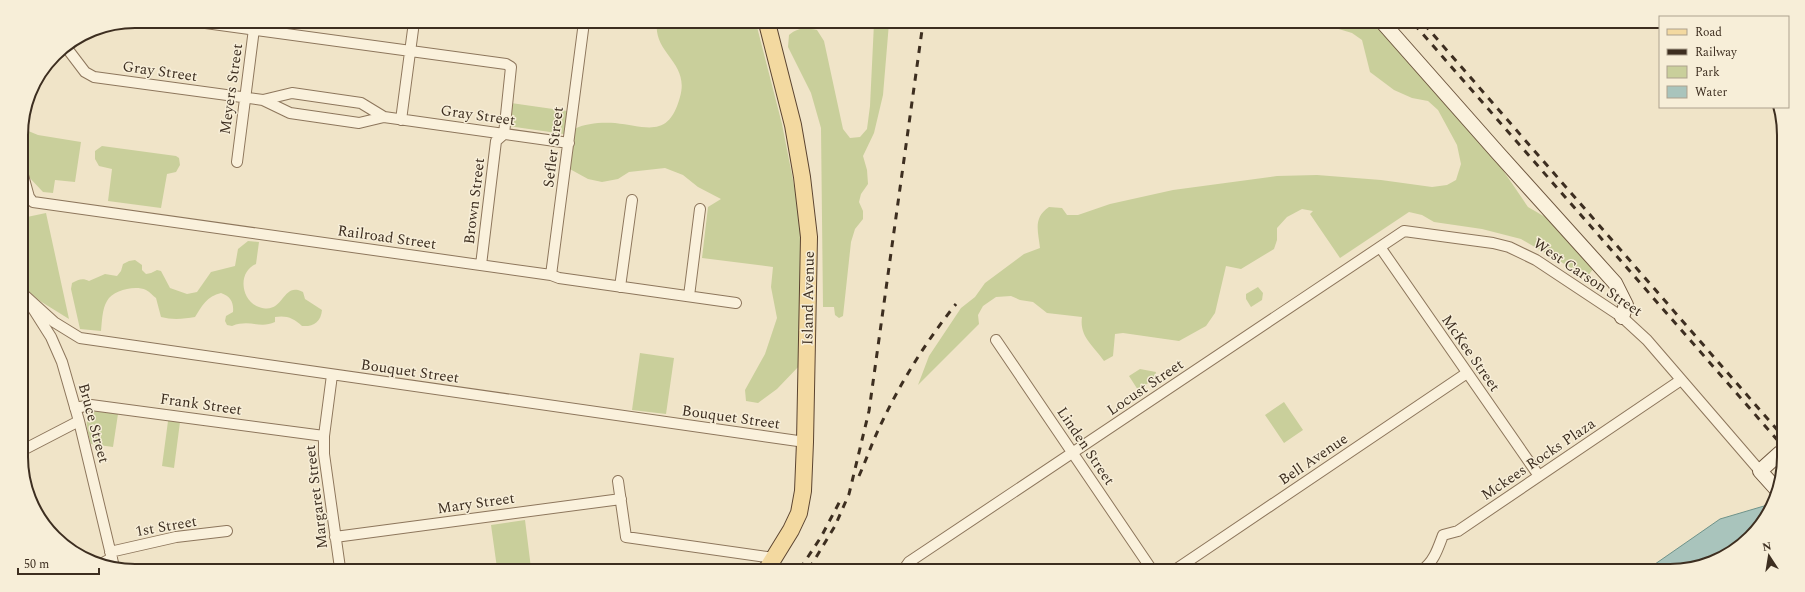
<svg xmlns="http://www.w3.org/2000/svg" width="1805" height="592" font-family="Spectral,serif">
<style>
.green{fill:#c9cf9b}
.water{fill:#a9c4bc;stroke:#6f938a}
.lines{fill:none;stroke-linecap:round;stroke-linejoin:round}
.street-casing{stroke:#8d765c;stroke-width:12}
.secondary-casing{stroke:#6f573f;stroke-width:16}
.primary-casing{stroke:#5b4430;stroke-width:18}
.street{stroke:#faf1dc;stroke-width:10}
.secondary{stroke:#faf1dc;stroke-width:14}
.primary{stroke:#f3d9a0;stroke-width:16}
.rail{stroke:#3d2e20;stroke-width:3;stroke-dasharray:7 7;stroke-linecap:butt}
.labels{text-anchor:middle;stroke-width:3;stroke-linejoin:round;paint-order:stroke}
.street-label{font-size:15px;fill:#3d2e20;stroke:#f7eed8}
.rim{fill:none;stroke:#3d2e20;stroke-width:2}
</style>
<rect width="100%" height="100%" fill="#f0e4c8"/>
<path class="green" d="M 657,22 L 756,23 L 782,124 L 804,236 L 800,365 L 777,389 L 758,403 L 746,401 L 745,390 L 765,354 L 777,318 L 771,287 L 773,267 L 702,258 L 708,207 L 721,199 L 698,187 L 683,175 L 665,168 L 629,172 L 618,179 L 602,182 L 588,179 L 568,168 L 574,129 C 586,123 602,122 615,123 C 648,127 669,138 680,97 C 690,62 653,54 657,22 Z
M 874,23 L 889,23 L 883,95 L 874,133 L 863,156 L 867,170 L 868,184 L 861,194 L 859,202 L 863,211 L 863,219 L 855,229 L 851,242 L 843,316 L 839,318 L 835,315 L 834,307 L 823,307 L 821,128 L 811,93 L 788,47 L 789,35 C 799,27 805,28 817,30 L 824,41 L 843,129 L 850,138 L 860,137 L 867,129 L 870,106 Z
M 1322,24 L 1381,24 L 1468,119 L 1528,207 L 1564,228 L 1596,265 L 1587,277 L 1521,239 L 1482,229 L 1434,222 L 1422,215 L 1409,212 L 1340,258 L 1310,214 L 1313,211 L 1302,209 L 1287,217 L 1277,228 L 1277,240 L 1274,249 L 1241,269 L 1226,266 L 1215,313 L 1206,326 L 1179,341 L 1123,333 L 1115,334 L 1113,356 L 1104,361 C 1094,346 1079,337 1082,317 L 1047,313 L 1033,302 L 1020,300 L 1011,296 L 996,297 L 983,306 L 978,315 L 979,324 L 918,385 L 929,356 L 961,308 L 975,297 L 985,283 L 1024,254 L 1040,248 C 1038,230 1033,218 1049,207 L 1062,208 L 1067,215 L 1078,215 L 1110,204 L 1173,190 L 1277,176 L 1317,175 L 1381,180 L 1432,187 L 1447,185 L 1456,180 L 1461,164 L 1457,145 L 1438,110 L 1428,101 L 1412,98 L 1394,90 L 1370,72 L 1362,40 L 1352,33 Z
M 511,103 L 567,111 L 564,134 L 508,126 Z
M 21,128 L 38,135 L 81,142 L 75,182 L 55,180 L 53,193 L 43,192 L 27,175 L 25,159 L 21,155 Z
M 102,146 L 176,156 L 179,158 L 180,165 L 176,172 L 167,174 L 161,208 L 108,201 L 112,169 L 99,166 L 95,159 L 95,151 Z
M 46,213 L 69,319 L 40,301 L 22,286 L 22,215 L 27,217 Z
M 248,241 L 259,242 L 256,264 C 237,272 241,301 259,307 C 285,316 281,281 303,292 L 305,299 L 322,310 C 321,322 313,327 302,326 C 294,318 286,315 275,317 L 275,322 C 260,329 250,319 232,326 L 227,325 L 225,321 L 226,316 L 233,312 C 234,302 230,296 221,293 C 207,296 202,306 195,317 C 184,319 172,320 161,317 L 156,298 C 153,296 150,292 146,290 C 135,285 113,290 107,301 C 102,309 102,322 101,331 L 80,329 L 71,289 L 72,283 C 79,279 83,278 89,281 L 105,274 L 117,276 L 121,271 L 123,264 L 129,261 L 135,260 L 142,265 L 142,270 L 146,274 L 151,273 L 157,270 L 161,271 L 170,288 L 187,294 L 197,292 L 211,272 L 235,266 L 238,249 Z
M 1258,287 L 1263,293 L 1262,300 L 1251,307 L 1246,299 L 1246,294 Z
M 640,353 L 674,358 L 666,414 L 632,410 Z
M 1140,369 L 1156,372 L 1154,379 L 1138,390 L 1129,376 Z
M 1284,402 L 1303,430 L 1284,443 L 1265,415 Z
M 96,411 L 118,414 L 113,447 L 91,444 C 88,432 81,417 96,411 Z
M 168,421 L 180,422 L 174,468 L 162,466 Z
M 525,520 L 531,568 L 497,568 L 491,525 Z"/>
<path class="water" d="M 1776,496 L 1765,520 L 1739,547 L 1677,571 L 1645,571 L 1720,519 L 1764,506 Z"/>
<g class="lines">
<defs>
<path id="street" d="M 191,21 L 506,64 L 511,67 L 504,134 L 496,141 L 481,265
M 66,47 L 85,72 L 94,77 L 263,100 L 290,113 L 359,123 L 384,117 L 569,143
M 263,100 L 292,93 L 361,103 L 384,117
M 401,120 L 414,22
M 237,162 L 255,21
M 21,168 L 29,197 L 33,202 L 551,275 L 559,278 L 736,303
M 1380,247 L 1539,476
M 551,275 L 584,22
M 620,287 L 632,200
M 22,293 L 54,322 L 80,338 L 805,442
M 689,296 L 700,209
M 32,307 L 51,337 L 62,362 L 79,421 L 114,567
M 996,340 L 1152,570
M 332,375 L 324,436 L 324,454 L 340,568
M 75,408 L 91,405 L 324,436
M 23,450 L 79,421
M 618,481 L 626,537 L 774,558
M 335,537 L 621,499
M 110,552 L 176,537 L 227,531
M 101,564 L 112,558
M 904,569 L 909,562 L 1404,231 L 1493,243 L 1509,247 L 1536,260 L 1622,317 L 1647,340 L 1760,471
M 1175,570 L 1467,373
M 1422,570 C 1434,562 1438,548 1443,535 L 1458,531 L 1681,380"/>
<path id="secondary" d="M 1384,24 L 1497,152 L 1615,283 L 1626,305 L 1622,317
M 1778,491 L 1760,471 L 1780,453"/>
<path id="primary" d="M 767,23 L 793,125 L 802,177 L 809,237 L 805,442 L 803,491 L 799,513 L 791,530 L 767,569"/>
</defs>
<use href="#street" class="street-casing"/>
<use href="#secondary" class="secondary-casing"/>
<use href="#primary" class="primary-casing"/>
<use href="#street" class="street"/>
<use href="#secondary" class="secondary"/>
<use href="#primary" class="primary"/>
<path class="rail" d="M 1414,24 L 1780,443
M 1424,24 L 1780,433
M 859,476 C 867,458 873,440 882,422 C 902,380 927,340 956,304
M 800,569 L 821,537 L 840,501
M 809,569 L 835,526 L 849,494 L 869,411 L 923,23"/>
</g>
<g class="labels">
<g class="street-label">
<text transform="translate(160 71) rotate(8)" y="5">Gray Street</text>
<text transform="translate(231 89) rotate(-82)" y="5">Meyers Street</text>
<text transform="translate(478 115) rotate(8)" y="5">Gray Street</text>
<text transform="translate(553 147) rotate(-83)" y="5">Sefler Street</text>
<text transform="translate(474 201) rotate(-83)" y="5">Brown Street</text>
<text transform="translate(387 237) rotate(8)" y="5">Railroad Street</text>
<text transform="translate(1588 277) rotate(34)" y="5">West Carson Street</text>
<text transform="translate(808 298) rotate(-89)" y="5">Island Avenue</text>
<text transform="translate(1471 353) rotate(55)" y="5">McKee Street</text>
<text transform="translate(410 371) rotate(8)" y="5">Bouquet Street</text>
<text transform="translate(1145 387) rotate(-34)" y="5">Locust Street</text>
<text transform="translate(201 404) rotate(8)" y="5">Frank Street</text>
<text transform="translate(731 417) rotate(8)" y="5">Bouquet Street</text>
<text transform="translate(94 423) rotate(75)" y="5">Bruce Street</text>
<text transform="translate(1086 446) rotate(56)" y="5">Linden Street</text>
<text transform="translate(1313 459) rotate(-34)" y="5">Bell Avenue</text>
<text transform="translate(1538 459) rotate(-34)" y="5">Mckees Rocks Plaza</text>
<text transform="translate(316 497) rotate(-97)" y="5">Margaret Street</text>
<text transform="translate(476 503) rotate(-8)" y="5">Mary Street</text>
<text transform="translate(166 526) rotate(-10)" y="5">1st Street</text>
</g>
</g>
<path d="M0 0H1805V592H0ZM135 28H1670A107 107 0 0 1 1777 135V457A107 107 0 0 1 1670 564H135A107 107 0 0 1 28 457V135A107 107 0 0 1 135 28Z" fill="#f7eed8" fill-rule="evenodd"/>
<path class="rim" d="M135 28H1670A107 107 0 0 1 1777 135V457A107 107 0 0 1 1670 564H135A107 107 0 0 1 28 457V135A107 107 0 0 1 135 28Z"/>
<rect x="1659" y="16" width="130" height="92" fill="#f7eed8" stroke="#ada18e"/>
<rect x="1667" y="29" width="20" height="6" fill="#f3d9a0" stroke="#ada18e"/>
<text x="1695" y="36" font-size="12" fill="#3d2e20">Road</text>
<rect x="1667" y="49" width="20" height="6" fill="#3d2e20" stroke="#ada18e"/>
<text x="1695" y="56" font-size="12" fill="#3d2e20">Railway</text>
<rect x="1667" y="66" width="20" height="12" fill="#c9cf9b" stroke="#ada18e"/>
<text x="1695" y="76" font-size="12" fill="#3d2e20">Park</text>
<rect x="1667" y="86" width="20" height="12" fill="#a9c4bc" stroke="#ada18e"/>
<text x="1695" y="96" font-size="12" fill="#3d2e20">Water</text>
<g transform="translate(1769 556) rotate(348)" stroke="#f7eed8" stroke-width="3" paint-order="stroke">
<path d="M0-3L7 15L0 10L-7 15Z" fill="#3d2e20"/>
<text y="-6" font-size="11" font-weight="bold" text-anchor="middle" fill="#3d2e20">N</text>
</g>
<path d="M18 568v6h81v-6" fill="none" stroke="#3d2e20" stroke-width="2"/>
<text x="24" y="568" font-size="12" fill="#3d2e20" stroke="#f7eed8" stroke-width="3" paint-order="stroke">50 m</text>
</svg>
